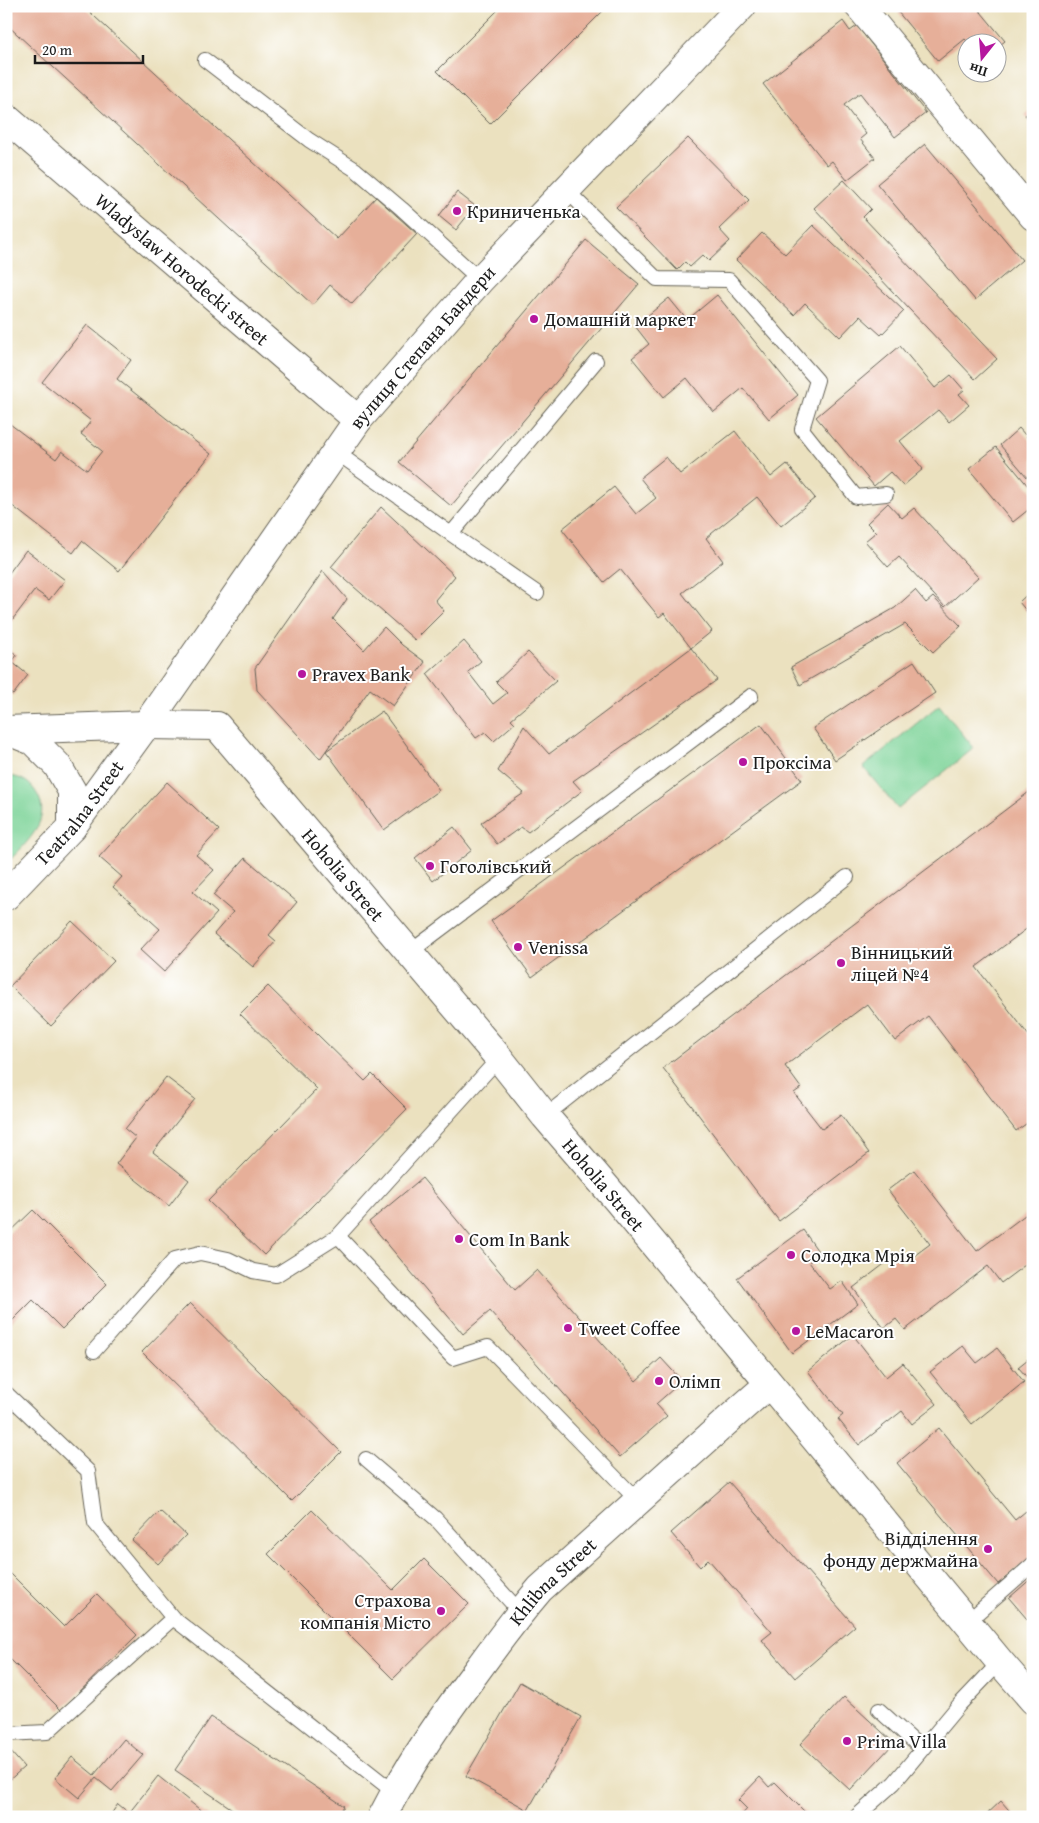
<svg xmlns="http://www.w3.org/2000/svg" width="1039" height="1823" font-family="'Gentium Book Plus',serif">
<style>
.green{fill:#7cd397;stroke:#4c785a}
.building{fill:#e6af99}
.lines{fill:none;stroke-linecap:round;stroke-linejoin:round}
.service-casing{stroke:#646155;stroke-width:16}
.minor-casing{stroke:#646155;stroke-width:30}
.tertiary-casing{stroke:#646155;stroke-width:30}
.service{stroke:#fff;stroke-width:14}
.minor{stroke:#fff;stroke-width:28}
.tertiary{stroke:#fff;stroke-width:28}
.poi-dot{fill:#b5179e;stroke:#fff;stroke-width:2}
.labels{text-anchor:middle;stroke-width:4;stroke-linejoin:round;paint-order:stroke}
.poi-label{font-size:19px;fill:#1c1c1c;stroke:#fff;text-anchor:start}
.street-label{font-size:19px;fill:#1c1c1c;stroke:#fff}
</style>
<rect width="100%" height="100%" fill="#fff"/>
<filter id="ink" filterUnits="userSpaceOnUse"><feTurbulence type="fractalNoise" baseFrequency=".02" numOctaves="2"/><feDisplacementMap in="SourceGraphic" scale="10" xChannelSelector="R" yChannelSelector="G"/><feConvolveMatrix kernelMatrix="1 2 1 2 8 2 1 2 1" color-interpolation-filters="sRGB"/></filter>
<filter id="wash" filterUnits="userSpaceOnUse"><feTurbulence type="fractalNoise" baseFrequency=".0096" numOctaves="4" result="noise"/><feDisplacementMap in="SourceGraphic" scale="20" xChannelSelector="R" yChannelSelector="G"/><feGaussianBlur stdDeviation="1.12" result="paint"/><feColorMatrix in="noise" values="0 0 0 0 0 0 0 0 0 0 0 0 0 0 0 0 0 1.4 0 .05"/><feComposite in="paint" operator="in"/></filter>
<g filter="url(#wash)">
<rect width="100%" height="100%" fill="#ebe1bf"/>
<path class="green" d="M 939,705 L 974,748 L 898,809 L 863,767 Z
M 6,776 C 17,776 27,780 33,788 C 57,818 26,843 6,864 Z"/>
<g id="blocks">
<path class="building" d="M 6,6 L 83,6 L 337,239 L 376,197 L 417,234 L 352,304 L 330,285 L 313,305 L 6,24 Z
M 502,6 L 608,6 L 490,124 L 437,71 Z
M 893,6 L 976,6 L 1005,41 L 996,48 L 996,42 L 968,42 L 965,39 L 938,61 Z
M 843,21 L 850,31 L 857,26 L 926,113 L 895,137 L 860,93 L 844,105 L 866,134 L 860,139 L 875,158 L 847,180 L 832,161 L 827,165 L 763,84 Z
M 1033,109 L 1033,124 L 1025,115 Z
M 688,138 L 749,200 L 719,229 L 730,241 L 709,261 L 703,255 L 690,267 L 685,262 L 677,270 L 616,207 Z
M 925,144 L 1022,260 L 975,300 L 877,184 Z
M 844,180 L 871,209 L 863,217 L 997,359 L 975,379 L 814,208 Z
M 457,192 L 475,206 L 456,230 L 439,216 Z
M 813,225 L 904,311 L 881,335 L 860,316 L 840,337 L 805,303 L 794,315 L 736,260 L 762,233 L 785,254 Z
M 586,240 L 639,284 L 451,506 L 399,462 Z
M 717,295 L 798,395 L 769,419 L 743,388 L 714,412 L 687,378 L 664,397 L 632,358 L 649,344 L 635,326 L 669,298 L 687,320 Z
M 87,325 L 131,360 L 117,379 L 211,454 L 119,571 L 82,541 L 73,553 L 6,501 L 6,429 L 10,424 L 56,459 L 62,451 L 87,470 L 102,451 L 81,434 L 91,421 L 42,382 Z
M 900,346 L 935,388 L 951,375 L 964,390 L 959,394 L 969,405 L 949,422 L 938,410 L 900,441 L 923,469 L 903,486 L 890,472 L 874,486 L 816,417 Z
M 1019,428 L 1033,444 L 1033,484 L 1000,445 Z
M 735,431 L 771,477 L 787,464 L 815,498 L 781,526 L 757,497 L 706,538 L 723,561 L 682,593 L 712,631 L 691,648 L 717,680 L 573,781 L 582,791 L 528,832 L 521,827 L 497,844 L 481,823 L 524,793 L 498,771 L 524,726 L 549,754 L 691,648 L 664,613 L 659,617 L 620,569 L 604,582 L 562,529 L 614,487 L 636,514 L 656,498 L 640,478 L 666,457 L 680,474 Z
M 996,447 L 1033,492 L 1033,506 L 1013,522 L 969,469 Z
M 888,503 L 902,518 L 914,508 L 978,577 L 945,607 L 899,557 L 888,567 L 865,541 L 876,532 L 867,523 Z
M 381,507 L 455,576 L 435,600 L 444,611 L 415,640 L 331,567 Z
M 26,550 L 65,580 L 49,600 L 35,590 L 6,628 L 6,577 Z
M 323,571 L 347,599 L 333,619 L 364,650 L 384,627 L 402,645 L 425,662 L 393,706 L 370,689 L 320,759 L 257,690 L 255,668 Z
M 1033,589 L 1033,619 L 1019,602 Z
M 915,590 L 926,603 L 933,597 L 961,626 L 933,652 L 905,624 L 800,685 L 791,667 L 895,608 Z
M 464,641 L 481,661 L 468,672 L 493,704 L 507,693 L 496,682 L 528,652 L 556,681 L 511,719 L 515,723 L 494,741 L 485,732 L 476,738 L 427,674 Z
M 6,647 L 17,655 L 12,662 L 28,675 L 13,695 L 6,690 Z
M 914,661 L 935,693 L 835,760 L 813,728 Z
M 382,711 L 439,790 L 384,830 L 326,751 Z
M 761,724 L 802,780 L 532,977 L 491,921 Z
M 167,782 L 219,830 L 196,855 L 214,870 L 193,892 L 217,913 L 164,972 L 140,950 L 160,929 L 113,887 L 122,877 L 99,857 Z
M 1033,789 L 1033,924 L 976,967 L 1033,1041 L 1033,1119 L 1016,1131 L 928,1016 L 895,1041 L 867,1004 L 785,1066 L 801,1088 L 794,1093 L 822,1129 L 841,1115 L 869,1153 L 779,1221 L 663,1068 Z
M 454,827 L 472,850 L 433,881 L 415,858 Z
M 245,858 L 297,902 L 269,935 L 276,941 L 253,967 L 214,934 L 233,912 L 213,895 Z
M 72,921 L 114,961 L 51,1026 L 10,986 Z
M 268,986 L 365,1081 L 372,1074 L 407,1109 L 264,1255 L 208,1201 L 317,1089 L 240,1014 Z
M 166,1077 L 195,1099 L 153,1152 L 189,1180 L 169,1206 L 116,1164 L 136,1138 L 125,1129 Z
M 914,1170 L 977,1251 L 1033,1209 L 1033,1259 L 1001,1283 L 988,1266 L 905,1330 L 896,1319 L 884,1328 L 853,1288 L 896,1255 L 903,1264 L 930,1244 L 888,1190 Z
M 422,1178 L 515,1290 L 537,1270 L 636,1381 L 661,1358 L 682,1381 L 656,1404 L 667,1416 L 620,1457 L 490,1311 L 463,1334 L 369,1222 Z
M 33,1210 L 107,1284 L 62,1329 L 33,1300 L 6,1327 L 6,1236 Z
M 803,1230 L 820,1254 L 809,1262 L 830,1289 L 842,1281 L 858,1304 L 792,1353 L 737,1278 Z
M 190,1303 L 341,1452 L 292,1501 L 142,1352 Z
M 853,1335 L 886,1377 L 903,1363 L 937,1404 L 912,1424 L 902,1411 L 859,1445 L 838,1419 L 843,1415 L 808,1371 Z
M 963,1346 L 977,1363 L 997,1348 L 1024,1382 L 972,1424 L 930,1372 Z
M 1033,1355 L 1033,1384 L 1018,1367 Z
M 939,1428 L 1015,1520 L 1026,1511 L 1033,1519 L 1033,1556 L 998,1584 L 897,1463 Z
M 729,1482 L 855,1626 L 795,1678 L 762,1640 L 772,1632 L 708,1559 L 700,1567 L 671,1533 Z
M 312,1510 L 393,1590 L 424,1559 L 469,1604 L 393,1679 L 268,1554 Z
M 160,1511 L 186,1535 L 158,1564 L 132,1540 Z
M 6,1569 L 64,1627 L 97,1594 L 137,1635 L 61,1710 L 6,1655 Z
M 1033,1577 L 1033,1626 L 1009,1598 Z
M 520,1682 L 581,1717 L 528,1810 L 466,1776 Z
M 844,1697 L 894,1743 L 850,1790 L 800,1744 Z
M 211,1717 L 344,1806 L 337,1817 L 244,1817 L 175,1770 Z
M 124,1739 L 143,1755 L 112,1791 L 96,1778 L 79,1798 L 55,1778 L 72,1757 L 94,1775 Z
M 9,1750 L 24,1767 L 6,1783 L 6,1753 Z
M 158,1776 L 209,1817 L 109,1817 L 118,1804 L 129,1813 Z
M 760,1777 L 769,1787 L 775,1782 L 810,1817 L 740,1817 L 747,1809 L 738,1800 Z
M 1001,1801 L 1015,1817 L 984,1817 Z"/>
</g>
</g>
<g filter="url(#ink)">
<use href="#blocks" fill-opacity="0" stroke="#646155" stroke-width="1"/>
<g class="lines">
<defs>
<path id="service" d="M 205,60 L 309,140 L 356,170 L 402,209 L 480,280
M 566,190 L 657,279 L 729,280 L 817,380 L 802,429 L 856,497 L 886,494
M 336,452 L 451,534 L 537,593
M 451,534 L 596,361
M 410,952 L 751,696
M 545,1116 L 847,877
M 338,1236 L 453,1358 L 488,1347 L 638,1501
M 94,1351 L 175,1259 L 200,1253 L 228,1259 L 253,1271 L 276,1275 L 338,1236 L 499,1058
M 6,1393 L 88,1471 L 95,1523 L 173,1618 L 394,1792
M 366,1459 L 435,1518 L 520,1612
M 967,1622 L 1033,1564
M 879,1710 L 922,1749
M 6,1734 L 47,1732 L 173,1618
M 856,1817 L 894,1783 L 959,1705 L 1000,1662"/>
<g id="minor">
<path d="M 859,6 L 1033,216"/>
<path id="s1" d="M 146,725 L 217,726 L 499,1058 L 545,1116 L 618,1201 L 1000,1662 L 1033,1700"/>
<path id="s2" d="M 382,1817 C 408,1766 441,1719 475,1673 C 496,1644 517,1616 540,1589 L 728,1420 L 769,1384"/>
</g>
<g id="tertiary">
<path id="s3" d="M 6,118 L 358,420"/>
<path d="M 6,730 L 146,725"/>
<path d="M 8,731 L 33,741 L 57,765 L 72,791 L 72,827"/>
<path id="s4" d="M 6,896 L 72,827 L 146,725 L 358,420 L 480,280 L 742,6"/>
</g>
</defs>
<use href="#service" class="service-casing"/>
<use href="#minor" class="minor-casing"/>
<use href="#tertiary" class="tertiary-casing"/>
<use href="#service" class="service"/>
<use href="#minor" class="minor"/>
<use href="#tertiary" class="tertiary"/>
</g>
</g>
<g class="poi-dot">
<circle cx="457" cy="211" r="5"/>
<circle cx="534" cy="319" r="5"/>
<circle cx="302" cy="674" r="5"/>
<circle cx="743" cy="762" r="5"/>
<circle cx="430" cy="866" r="5"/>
<circle cx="518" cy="947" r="5"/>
<circle cx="841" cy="963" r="5"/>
<circle cx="459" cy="1239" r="5"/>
<circle cx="791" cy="1255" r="5"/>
<circle cx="568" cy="1328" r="5"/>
<circle cx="796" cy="1331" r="5"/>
<circle cx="659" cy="1381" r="5"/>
<circle cx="988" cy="1549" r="5"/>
<circle cx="441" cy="1611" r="5"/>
<circle cx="847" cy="1741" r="5"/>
</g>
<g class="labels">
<g class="poi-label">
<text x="467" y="218">Криниченька</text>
<text x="544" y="326">Домашній маркет</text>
<text x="312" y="681">Pravex Bank</text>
<text x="753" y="769">Проксіма</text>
<text x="440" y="873">Гоголівський</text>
<text x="528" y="954">Venissa</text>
<text x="851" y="959">Вінницький<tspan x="851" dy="22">ліцей №4</tspan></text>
<text x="469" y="1246">Com In Bank</text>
<text x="801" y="1262">Солодка Мрія</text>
<text x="578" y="1335">Tweet Coffee</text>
<text x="806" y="1338">LeMacaron</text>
<text x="669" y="1388">Олімп</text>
<text x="978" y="1545" text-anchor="end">Відділення<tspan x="978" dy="22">фонду держмайна</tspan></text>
<text x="431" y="1607" text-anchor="end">Страхова<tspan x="431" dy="22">компанія Місто</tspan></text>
<text x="857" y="1748">Prima Villa</text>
</g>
<g class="street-label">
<text dy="7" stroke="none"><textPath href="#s3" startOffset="232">Wladyslaw Horodecki street</textPath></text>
<text dy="7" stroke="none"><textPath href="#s4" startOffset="690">вулиця Степана Бандери</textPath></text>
<text dy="7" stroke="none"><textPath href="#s4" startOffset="111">Teatralna Street</textPath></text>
<text dy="7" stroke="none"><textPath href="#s1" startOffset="266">Hoholia Street</textPath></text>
<text dy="7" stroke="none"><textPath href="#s1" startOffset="671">Hoholia Street</textPath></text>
<text dy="7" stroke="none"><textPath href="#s2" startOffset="292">Khlibna Street</textPath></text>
</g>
</g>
<rect width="1039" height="1823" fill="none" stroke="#fff" stroke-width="25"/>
<g transform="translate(982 58) rotate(197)"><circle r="24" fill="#ffffff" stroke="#a4a4a4"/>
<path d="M0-4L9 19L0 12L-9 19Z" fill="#b5179e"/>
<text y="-8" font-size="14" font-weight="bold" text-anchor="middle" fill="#1c1c1c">Пн</text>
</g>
<path d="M35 55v8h108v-8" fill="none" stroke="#1c1c1c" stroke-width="2.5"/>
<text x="42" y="55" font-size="15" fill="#1c1c1c" stroke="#ffffff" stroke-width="4" paint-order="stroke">20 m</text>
</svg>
